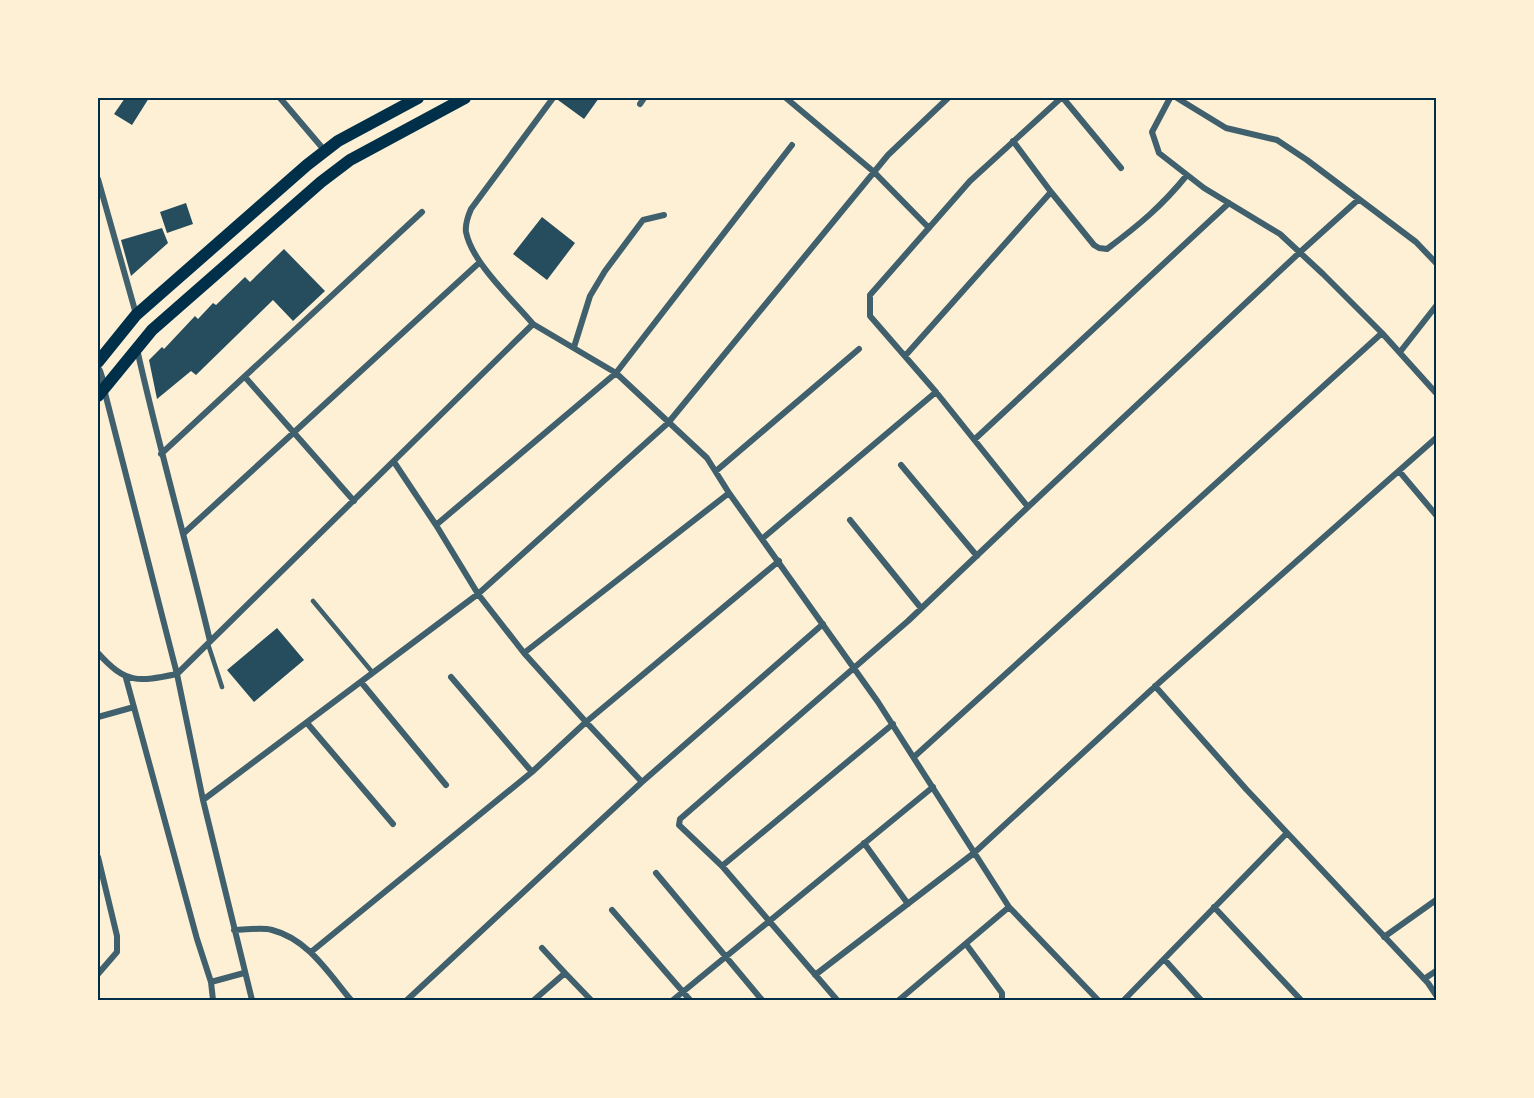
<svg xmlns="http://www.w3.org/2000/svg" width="1534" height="1098" font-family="'Titillium Web',sans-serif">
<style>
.building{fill:#264d5e}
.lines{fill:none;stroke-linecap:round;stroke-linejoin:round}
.service{stroke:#3f606c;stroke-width:4.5}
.minor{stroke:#3f606c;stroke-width:6}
.tertiary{stroke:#3f606c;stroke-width:10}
.secondary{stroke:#003049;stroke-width:12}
.neatline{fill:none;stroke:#003049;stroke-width:2}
</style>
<rect width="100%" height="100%" fill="#fdf0d5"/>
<path class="building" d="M 125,98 L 149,98 L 132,125 L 114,114 Z
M 558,98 L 599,98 L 584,119 L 558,100 Z
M 186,203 L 193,224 L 167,233 L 160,212 Z
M 542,217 L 575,243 L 547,280 L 513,254 Z
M 162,228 L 168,243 L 131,276 L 121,240 Z
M 284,249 L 325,291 L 293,321 L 273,300 L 196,375 L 191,371 L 157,399 L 149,360 L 162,347 L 164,349 L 195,316 L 198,319 L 213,303 L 216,305 L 245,277 L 250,282 Z
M 277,628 L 304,660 L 254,702 L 227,670 Z"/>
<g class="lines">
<path class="service" d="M 313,601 L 373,673
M 208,644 L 222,687"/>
<path class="minor" d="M 280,98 L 325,151
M 786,98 L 874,172 L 929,228
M 1063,98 L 1121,168
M 1170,98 L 1152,132 L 1159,153 L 1204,188 L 1280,234 L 1323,274 L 1382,333 L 1436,393
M 1177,98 L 1226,128 L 1277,140 L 1307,160 L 1416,242 L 1436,263
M 640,104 L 644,98
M 98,179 L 136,314
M 1051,192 L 1094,245 L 1099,248 L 1107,249 C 1139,225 1162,206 1187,175
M 533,324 C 513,300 472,263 466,232 C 465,225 468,216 471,209 L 553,98
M 574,347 L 590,296 L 605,271 L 643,220 L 664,215
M 137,349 C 159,448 187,544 210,641
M 1400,352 L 1436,306
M 905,356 L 1051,192 L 1013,141
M 245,377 L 354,501
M 104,389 L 177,674 L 203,800 L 252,1000
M 975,439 L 1229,203
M 161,454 L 422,212
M 394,462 L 436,525 L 478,594 L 524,653 L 586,722 L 779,561
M 901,465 L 977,556
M 716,471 L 859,349
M 1399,471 L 1436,515
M 1028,507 L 1299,253 L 1359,199
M 850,520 L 921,608
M 436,525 L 616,373 L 792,145
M 184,533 L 480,262
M 763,538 L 936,392
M 98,653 C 126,684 137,682 177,674 L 533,324 L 616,373 L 707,458 L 729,493 L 878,702 L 1009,907 L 1098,1000
M 524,653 L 729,493
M 451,677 L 532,772
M 126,678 L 197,939 L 211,982 L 244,973
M 361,682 L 446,785
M 1155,686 L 1246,789 L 1428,983 L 1436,995
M 98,717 L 134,707
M 307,723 L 393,824
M 915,756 L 1382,333
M 203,800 L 478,594 L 668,423 L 888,155 L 948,98
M 864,843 L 908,904
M 98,857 L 117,936 L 117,952 L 98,974
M 722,866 L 893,724
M 656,873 L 762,1000
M 1214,907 L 1301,1000
M 612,910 L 690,1000
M 234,930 C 246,930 261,927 272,930 C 308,939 329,974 351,1000
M 1384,937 L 1436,900
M 966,944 L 1002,993 L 1002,1000
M 542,948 L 565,973
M 311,952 L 532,772 L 586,722 L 642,782
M 1164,959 L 1201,1000
M 815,975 L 974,853 L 1161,681 L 1436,438
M 1424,979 L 1436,971
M 211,982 L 213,1000
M 407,1000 L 642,782 L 823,624
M 534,1000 L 565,973 L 591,1000
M 673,1000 L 933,787
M 837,1000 L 722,866 L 679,825 L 680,819 L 908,621 L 1028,507 L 936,392 L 870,316 L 870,295 L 970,181 L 1061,98
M 899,1000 L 1009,907
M 1124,1000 L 1287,833"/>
<path class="tertiary" d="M 98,371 L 104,389"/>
<path class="secondary" d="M 98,362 L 136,315 L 307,165 L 338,141 L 418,98
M 98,396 L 152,330 L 321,182 L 350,160 L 465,98"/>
</g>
<rect width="1534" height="1098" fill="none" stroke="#fdf0d5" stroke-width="198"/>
<rect x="99" y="99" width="1336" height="900" class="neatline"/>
</svg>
